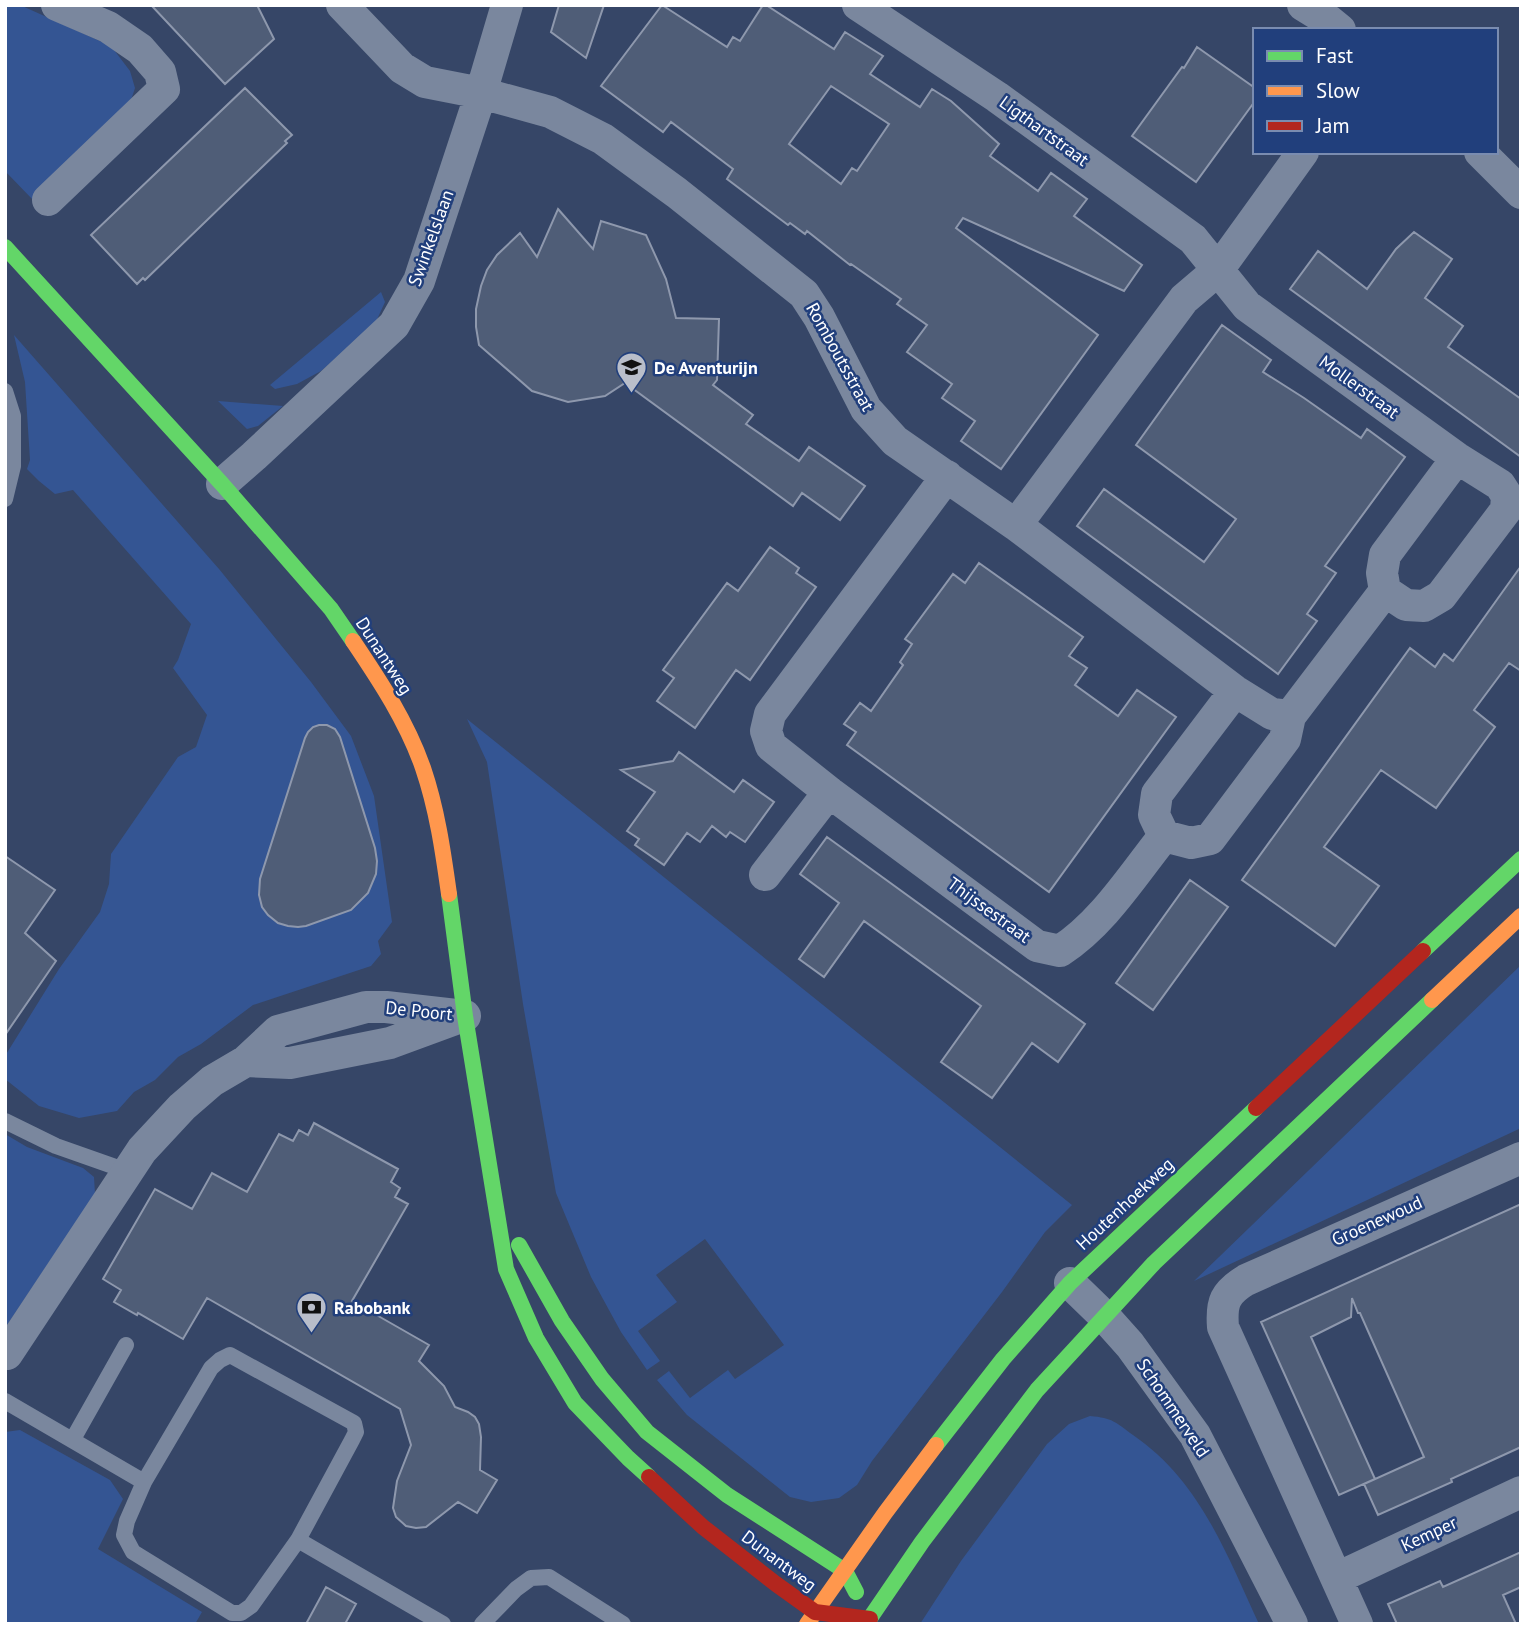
<svg xmlns="http://www.w3.org/2000/svg" width="1526" height="1629" font-family="'PT Sans',sans-serif">
<style>
.green{fill:#345593}
.building{fill:#4f5d77;stroke:#8e98ad;stroke-width:2;fill-rule:evenodd}
.lines{fill:none;stroke-linecap:round;stroke-linejoin:round}
.lane{stroke:#7a879e;stroke-width:16}
.street{stroke:#7a879e;stroke-width:32}
.fast{stroke:#63d668;stroke-width:16}
.slow{stroke:#ff974d;stroke-width:16}
.jam{stroke:#b3261e;stroke-width:16}
.labels{text-anchor:middle;stroke-width:5;stroke-linejoin:round;paint-order:stroke}
.street-label{font-size:18px;fill:#fff;stroke:#213f7c}
.poi-label{font-size:18px;font-weight:bold;fill:#fff;stroke:#213f7c;text-anchor:start}
</style>
<rect width="100%" height="100%" fill="#364667"/>
<path class="green" d="M 5,5 L 20,5 L 111,46 L 130,71 L 135,88 L 128,109 L 34,201 L 5,171 Z
M 381,292 L 385,302 L 374,326 L 321,371 L 297,384 L 275,389 L 270,385 Z
M 14,335 L 219,569 L 311,682 L 351,736 L 374,796 L 392,922 L 378,941 L 381,954 L 371,966 L 253,1005 L 201,1044 L 178,1057 L 155,1080 L 134,1092 L 117,1111 L 79,1118 L 39,1106 L 5,1079 L 5,1056 L 59,969 L 100,912 L 109,884 L 111,854 L 178,757 L 196,747 L 207,715 L 173,668 L 178,660 L 191,624 L 73,490 L 55,494 L 39,481 L 27,469 L 30,460 L 25,382 Z
M 218,401 L 283,406 L 258,426 L 247,429 Z
M 467,719 L 1072,1205 L 1045,1232 L 1002,1292 L 872,1461 L 857,1485 L 839,1498 L 811,1502 L 790,1497 L 687,1415 L 657,1380 L 669,1371 L 690,1398 L 728,1370 L 735,1379 L 784,1345 L 705,1239 L 656,1275 L 677,1302 L 638,1331 L 660,1361 L 647,1370 L 621,1332 L 591,1277 L 556,1193 L 523,1004 L 487,762 Z
M 1521,965 L 1521,1128 L 1194,1281 L 1219,1257 Z
M 5,1134 L 27,1147 L 83,1168 L 94,1177 L 95,1194 L 5,1328 Z
M 1090,1416 C 1113,1418 1115,1422 1133,1435 C 1200,1481 1226,1553 1259,1624 L 920,1624 L 961,1561 L 1047,1444 L 1069,1424 Z
M 20,1430 L 110,1480 L 123,1499 L 98,1549 L 202,1612 L 195,1624 L 5,1624 L 5,1432 Z"/>
<path class="building" d="M 151,5 L 257,5 L 274,39 L 225,84 Z
M 559,5 L 604,5 L 586,58 L 551,32 Z
M 662,5 L 727,47 L 733,37 L 740,41 L 763,5 L 766,5 L 834,49 L 845,32 L 883,56 L 870,74 L 920,107 L 932,89 L 951,101 L 999,144 L 990,156 L 1038,191 L 1051,173 L 1087,199 L 1074,216 L 1142,265 L 1124,291 L 963,218 L 956,228 L 1098,335 L 1001,469 L 961,441 L 975,421 L 942,398 L 952,384 L 907,352 L 927,325 L 897,304 L 901,299 L 851,264 L 850,265 L 807,231 L 805,234 L 790,223 L 788,225 L 727,179 L 733,169 L 671,122 L 663,132 L 601,86 ZM 831,86 L 889,124 L 857,171 L 852,168 L 841,184 L 789,144 Z
M 1197,47 L 1255,88 L 1255,101 L 1196,182 L 1132,136 L 1182,67 L 1184,68 Z
M 245,88 L 292,135 L 285,141 L 287,143 L 145,280 L 143,278 L 137,284 L 91,235 Z
M 558,209 L 593,249 L 601,221 L 646,235 L 666,279 L 676,318 L 719,319 L 717,380 L 713,385 L 753,415 L 746,424 L 799,461 L 809,447 L 865,486 L 840,520 L 802,493 L 793,506 L 625,383 L 605,396 L 568,402 L 532,391 L 479,345 L 476,327 L 476,309 L 481,286 L 487,270 L 497,255 L 520,233 L 537,257 Z
M 1414,232 L 1452,259 L 1425,298 L 1463,326 L 1448,347 L 1521,399 L 1521,457 L 1290,289 L 1318,251 L 1367,289 L 1396,249 Z
M 1222,325 L 1271,360 L 1263,372 L 1304,398 L 1361,438 L 1367,429 L 1405,457 L 1325,566 L 1336,573 L 1307,614 L 1317,621 L 1278,674 L 1077,526 L 1104,489 L 1204,562 L 1236,519 L 1136,445 Z
M 770,547 L 799,568 L 796,573 L 816,587 L 750,680 L 736,670 L 695,728 L 657,701 L 674,678 L 663,670 L 727,583 L 738,591 Z
M 979,563 L 1083,637 L 1069,656 L 1087,668 L 1075,685 L 1118,716 L 1137,690 L 1176,717 L 1049,892 L 847,745 L 856,732 L 844,724 L 860,703 L 871,711 L 903,665 L 900,662 L 912,644 L 905,639 L 953,574 L 965,583 Z
M 1521,566 L 1521,671 L 1509,663 L 1474,710 L 1495,727 L 1484,742 L 1436,808 L 1381,770 L 1324,847 L 1379,886 L 1335,946 L 1242,880 L 1410,648 L 1435,667 L 1444,654 L 1453,661 Z
M 319,725 L 327,725 L 335,729 L 340,737 L 375,848 L 377,861 L 376,874 L 368,893 L 351,910 L 306,926 L 298,927 L 288,926 L 278,923 L 268,915 L 262,907 L 259,895 L 260,879 L 305,738 L 308,732 L 313,727 Z
M 679,752 L 734,792 L 743,780 L 774,802 L 745,842 L 730,832 L 726,837 L 712,826 L 700,842 L 687,833 L 664,865 L 635,845 L 639,839 L 627,831 L 655,792 L 621,770 L 673,761 Z
M 827,837 L 1085,1024 L 1058,1062 L 1032,1043 L 992,1098 L 941,1062 L 981,1006 L 864,921 L 824,977 L 799,959 L 839,903 L 800,874 Z
M 5,856 L 55,890 L 25,933 L 56,961 L 5,1035 Z
M 1190,880 L 1228,907 L 1153,1010 L 1116,983 Z
M 314,1123 L 398,1169 L 391,1182 L 400,1188 L 395,1197 L 408,1204 L 352,1301 L 429,1345 L 419,1361 L 444,1386 L 455,1407 L 468,1412 L 475,1417 L 479,1424 L 481,1437 L 480,1470 L 497,1480 L 477,1513 L 458,1502 L 426,1527 L 416,1528 L 406,1526 L 396,1517 L 393,1508 L 397,1481 L 411,1445 L 400,1409 L 207,1298 L 183,1339 L 138,1313 L 137,1315 L 114,1302 L 121,1290 L 103,1279 L 155,1189 L 192,1209 L 212,1173 L 247,1192 L 279,1134 L 293,1141 L 299,1130 L 308,1135 Z
M 1521,1204 L 1521,1447 L 1451,1479 L 1452,1482 L 1378,1515 L 1364,1484 L 1424,1457 L 1360,1313 L 1358,1313 L 1352,1298 L 1351,1317 L 1311,1337 L 1375,1479 L 1339,1495 L 1261,1322 Z
M 1521,1552 L 1521,1587 L 1503,1595 L 1516,1624 L 1397,1624 L 1388,1604 L 1440,1581 L 1443,1587 Z
M 326,1587 L 356,1604 L 345,1624 L 306,1624 Z"/>
<g class="lines">
<path class="lane" d="M 5,391 L 13,416 L 13,466 L 5,499
M 5,1121 L 56,1146 L 127,1171
M 5,1401 L 144,1482 L 127,1521 L 124,1535 L 133,1552 L 232,1613 L 241,1613 L 251,1606 L 298,1540 L 352,1440 L 356,1432 L 354,1423 L 230,1355 L 220,1360 L 211,1368 L 144,1482
M 73,1439 L 126,1345
M 298,1540 L 443,1624
M 482,1624 L 516,1589 L 531,1578 L 549,1577 L 623,1624"/>
<path class="street" d="M 342,5 L 402,68 L 425,82 L 481,93 L 550,112 L 603,139 L 677,193 L 804,294 L 819,317 L 866,409 L 895,441 L 1016,525 L 1235,691 L 1272,714 L 1290,716
M 858,5 L 997,97 L 1193,239 L 1247,306 L 1457,458 L 1500,485 L 1507,496 L 1506,510 L 1441,596 L 1424,606 L 1406,605 L 1385,591
M 1303,5 L 1329,21 L 1340,30
M 1480,152 L 1521,193
M 48,200 L 164,89 L 160,72 L 140,49 L 108,27 L 57,5
M 947,476 L 770,714 L 766,731 L 771,746 L 829,792 L 1037,946 L 1060,951 C 1103,923 1132,876 1164,836
M 222,484 L 254,456 L 394,325 L 419,281 L 481,93 L 507,5
M 1016,525 L 1184,299 L 1218,270 L 1303,152
M 1235,691 L 1157,794 L 1154,815 L 1164,836 L 1191,843 L 1210,839 L 1285,739 L 1290,716 L 1385,591 L 1382,573 L 1385,555 L 1457,458
M 765,875 L 829,792
M 246,1061 L 290,1063 L 390,1043 L 458,1018
M 1070,1283 L 1105,1317 L 1130,1345 L 1195,1435 L 1292,1624
M 7,1354 L 142,1150 L 182,1107 L 212,1081 L 246,1061 L 278,1031 L 366,1007 L 386,1007 L 465,1016
M 1337,1578 L 1521,1492
M 1357,1624 L 1223,1327 C 1221,1302 1225,1293 1246,1280 L 1521,1158"/>
<path class="fast" d="M 5,247 L 222,484 L 331,609 L 353,641
M 449,894 L 465,1016 L 506,1269 L 536,1338 L 575,1403 L 628,1458 L 649,1477
M 1423,951 L 1521,859
M 519,1245 L 562,1321 L 602,1379 L 647,1432 L 727,1495 L 845,1571 L 856,1592
M 936,1445 L 1003,1359 L 1070,1283 L 1256,1108
M 866,1624 L 922,1542 L 1037,1390 L 1154,1263 L 1432,1000"/>
<path class="slow" d="M 353,641 C 380,681 407,722 423,768 C 437,809 443,851 449,894
M 1432,1000 L 1521,916
M 807,1624 L 885,1513 L 936,1445"/>
<path class="jam" d="M 1256,1108 L 1423,951
M 649,1477 L 703,1527 L 776,1584 L 815,1612 L 870,1619"/>
</g>
<defs>
<symbol id="school-pin" viewBox="-11 -11 22 30"><path d="M0 17L-7.5 6A9.5 9.5 0 1 1 7.5 6Z" fill="#b9beca" stroke="#213f7c"/><path d="M0-5L7-2L0 1L-7-2ZM-4 1L0 2.5L4 1V4Q0 6-4 4Z" fill="#111"/></symbol>
<symbol id="bank-pin" viewBox="-11 -11 22 30"><path d="M0 17L-7.5 6A9.5 9.5 0 1 1 7.5 6Z" fill="#b9beca" stroke="#213f7c"/><path d="M-6-4H6V4H-6ZM0-2.3a2.3 2.3 0 1 0 0 4.6a2.3 2.3 0 1 0 0-4.6Z" fill="#111"/></symbol>
</defs>
<g fill-rule="evenodd">
<use href="#school-pin" x="614" y="350" width="35" height="47"/>
<use href="#bank-pin" x="294" y="1290" width="35" height="47"/>
</g>
<g class="labels">
<g class="street-label">
<text transform="translate(1044 131) rotate(36)" y="6">Ligthartstraat</text>
<text transform="translate(431 238) rotate(-70)" y="6">Swinkelslaan</text>
<text transform="translate(840 357) rotate(61)" y="6">Romboutsstraat</text>
<text transform="translate(1359 387) rotate(36)" y="6">Mollerstraat</text>
<text transform="translate(384 656) rotate(57)" y="6">Dunantweg</text>
<text transform="translate(989 910) rotate(36)" y="6">Thijssestraat</text>
<text transform="translate(419 1011) rotate(6)" y="6">De Poort</text>
<text transform="translate(1125 1204) rotate(-43)" y="6">Houtenhoekweg</text>
<text transform="translate(1377 1221) rotate(-24)" y="6">Groenewoud</text>
<text transform="translate(1173 1408) rotate(56)" y="6">Schommerveld</text>
<text transform="translate(1429 1534) rotate(-25)" y="6">Kemper</text>
<text transform="translate(779 1561) rotate(37)" y="6">Dunantweg</text>
</g>
<g class="poi-label">
<text x="654" y="374">De Aventurijn</text>
<text x="334" y="1314">Rabobank</text>
</g>
</g>
<rect width="1526" height="1629" fill="none" stroke="#ffffff" stroke-width="14"/>
<rect x="1253" y="28" width="245" height="126" fill="#213f7c" stroke="#7a8cb0" stroke-width="2"/>
<rect x="1267" y="51" width="35" height="10" fill="#63d668" stroke="#7a8cb0" stroke-width="2"/>
<text x="1316" y="63" font-size="21" fill="#ffffff">Fast</text>
<rect x="1267" y="86" width="35" height="10" fill="#ff974d" stroke="#7a8cb0" stroke-width="2"/>
<text x="1316" y="98" font-size="21" fill="#ffffff">Slow</text>
<rect x="1267" y="121" width="35" height="10" fill="#b3261e" stroke="#7a8cb0" stroke-width="2"/>
<text x="1316" y="133" font-size="21" fill="#ffffff">Jam</text>
</svg>
